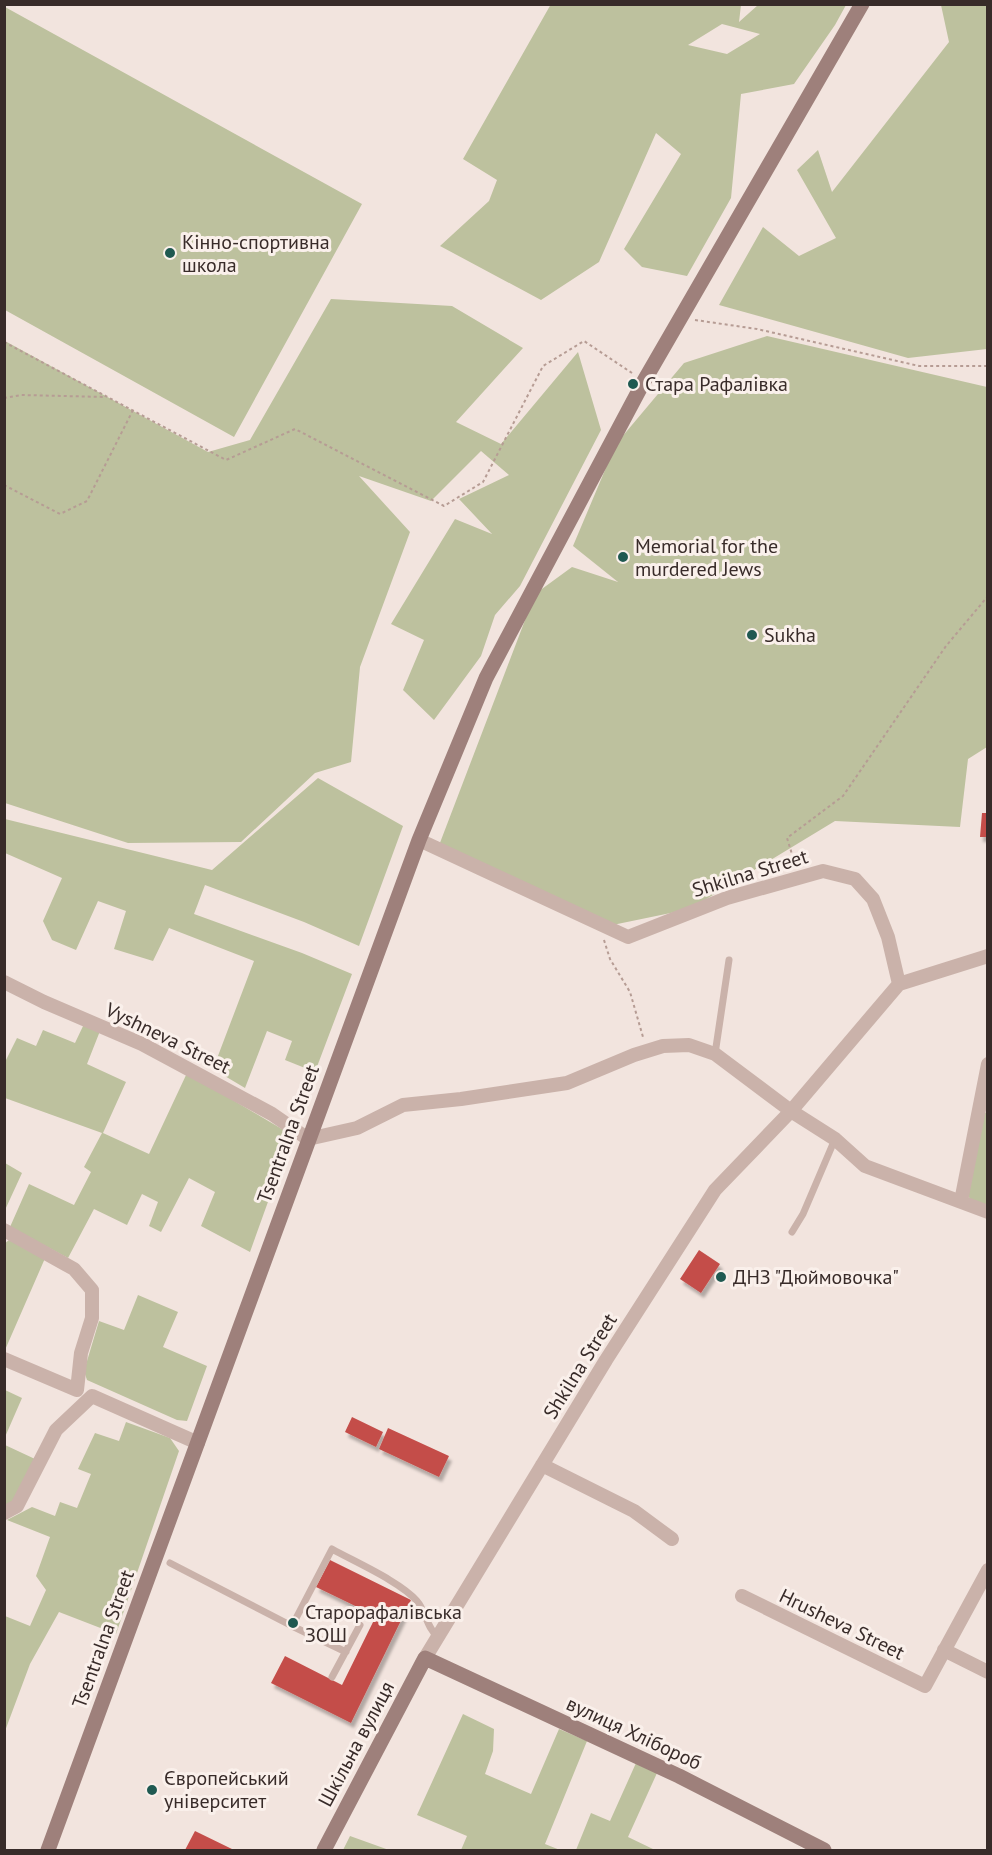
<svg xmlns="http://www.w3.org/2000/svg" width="992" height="1855" font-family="'PT Sans',sans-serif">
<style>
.green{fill:#bdc19e;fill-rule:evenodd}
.building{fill:#c44e4a;filter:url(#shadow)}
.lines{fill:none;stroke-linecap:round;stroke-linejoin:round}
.path{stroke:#b69c94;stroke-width:2;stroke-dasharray:3 3;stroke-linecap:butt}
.lane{stroke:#cab2aa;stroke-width:7}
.street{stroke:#cab2aa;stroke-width:14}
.secondary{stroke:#9e807b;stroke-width:15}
.poi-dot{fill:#1f5951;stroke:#faf0eb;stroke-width:2}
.labels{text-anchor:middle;stroke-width:6;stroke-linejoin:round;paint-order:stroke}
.poi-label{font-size:20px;fill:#382b29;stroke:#faf0eb;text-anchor:start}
.street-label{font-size:20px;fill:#382b29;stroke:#faf0eb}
</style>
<defs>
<filter id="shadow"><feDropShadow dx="3" dy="5" stdDeviation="1.5" flood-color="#0004"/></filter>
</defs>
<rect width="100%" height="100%" fill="#f2e4de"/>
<path class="green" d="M 551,4 L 741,5 L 739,22 L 758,5 L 846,5 L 835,25 L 794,84 L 741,94 L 731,198 L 687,276 L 642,267 L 624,249 L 681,154 L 656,133 L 599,262 L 541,300 L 440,246 L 489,201 L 497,180 L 463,159 ZM 722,24 L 760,34 L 727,54 L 688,45 Z
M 941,5 L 987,5 L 987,349 L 908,358 L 719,305 L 763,227 L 799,256 L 836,238 L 797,170 L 818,150 L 832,192 L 949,42 Z
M 5,7 L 362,204 L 234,437 L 5,310 Z
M 331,299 L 452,306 L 523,348 L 456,422 L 501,444 L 578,352 L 601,430 L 520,586 L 495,615 L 481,656 L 434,720 L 403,690 L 424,640 L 391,624 L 455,519 L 492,534 L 459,499 L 509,475 L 481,451 L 431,501 L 359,476 L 410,532 L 360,667 L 351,762 L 315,773 L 241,842 L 128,843 L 5,803 L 5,341 L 208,452 L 250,440 Z
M 767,336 L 987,387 L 987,747 L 968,759 L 960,827 L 835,821 L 690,909 L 598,928 L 438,848 L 535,594 L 572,567 L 618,582 L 573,546 L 616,444 L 684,363 Z
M 318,778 L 403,826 L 359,946 L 304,922 L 205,885 L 194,914 L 302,953 L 352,974 L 315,1072 L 285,1060 L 292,1041 L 267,1031 L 245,1088 L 213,1069 L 254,961 L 169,928 L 153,961 L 114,949 L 126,911 L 98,901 L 76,950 L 52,940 L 43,921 L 62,878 L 5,853 L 5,819 L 212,870 Z
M 84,1024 L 100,1031 L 87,1064 L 126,1082 L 103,1133 L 149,1154 L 187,1073 L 292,1135 L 250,1252 L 201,1226 L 215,1192 L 189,1178 L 161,1232 L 149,1226 L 158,1202 L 142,1194 L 127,1225 L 94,1209 L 68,1258 L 10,1227 L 29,1184 L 74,1205 L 91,1172 L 84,1167 L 102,1133 L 5,1098 L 4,1064 L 17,1038 L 36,1046 L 43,1030 L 75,1043 Z
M 984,1112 L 988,1114 L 987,1206 L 970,1199 L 967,1194 Z
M 5,1163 L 22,1173 L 5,1210 Z
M 9,1240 L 46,1256 L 5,1350 L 4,1244 Z
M 138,1295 L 178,1312 L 163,1347 L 207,1366 L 187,1421 L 177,1420 L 87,1380 L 84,1371 L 99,1321 L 124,1330 Z
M 5,1390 L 22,1398 L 5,1437 Z
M 126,1422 L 170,1438 L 179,1451 L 116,1634 L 59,1612 L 30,1664 L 5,1731 L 5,1616 L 30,1626 L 46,1590 L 36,1576 L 50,1537 L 7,1520 L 32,1507 L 55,1516 L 60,1502 L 77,1508 L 91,1474 L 78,1469 L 95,1433 L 119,1441 Z
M 5,1445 L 35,1459 L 10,1506 L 5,1508 Z
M 463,1714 L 494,1729 L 493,1751 L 485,1774 L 531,1794 L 559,1729 L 587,1741 L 545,1844 L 560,1850 L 461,1850 L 467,1836 L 417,1815 Z
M 636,1763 L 657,1773 L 628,1837 L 655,1850 L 576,1850 L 591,1813 L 610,1821 Z
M 350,1836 L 389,1850 L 343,1850 Z"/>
<path class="building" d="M 982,813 L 988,813 L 988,837 L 980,837 Z
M 699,1250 L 720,1264 L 701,1293 L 680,1279 Z
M 352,1417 L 383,1432 L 376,1447 L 345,1432 Z
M 388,1428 L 449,1456 L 439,1477 L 379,1449 Z
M 330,1560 L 411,1600 L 351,1723 L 271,1683 L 285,1656 L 342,1685 L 376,1616 L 316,1587 Z
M 195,1831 L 234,1850 L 185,1850 Z"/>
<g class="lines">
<path class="path" d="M 695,320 L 757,329 L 919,366 L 988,366
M 4,342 L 226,460 L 295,429 L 444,506 L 483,482 L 543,366 L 584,341 L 632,373
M 4,398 L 21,395 L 105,397
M 4,485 L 60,514 L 87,501 L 133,410
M 795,864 L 787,838 L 843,796 L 946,646 L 988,596
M 604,940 L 610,959 L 630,992 L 643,1037"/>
<path class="lane" d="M 715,1054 L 729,960
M 792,1232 L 803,1214 L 835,1139
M 170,1563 L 292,1626 L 332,1549 C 355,1562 401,1582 417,1601 C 426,1611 426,1627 438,1637
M 292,1626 L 346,1652
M 332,1677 L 360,1625"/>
<path class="street" d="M 419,840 L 628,937 L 727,898 L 823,871 L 855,879 L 873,899 L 888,937 L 899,984
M 4,982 L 44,1002 L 142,1044 L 272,1114 L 308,1139 L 357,1128 L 403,1105 L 461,1099 L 567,1083 L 634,1055 L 663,1046 L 689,1045 L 715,1054 L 791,1111 L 835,1139 L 865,1166 L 988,1212
M 899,984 L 988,956
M 961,1201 L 988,1064
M 4,1230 L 74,1269 L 92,1290 L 92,1318 L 81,1353 L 77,1390 L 4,1359
M 542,1465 L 634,1511 L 672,1539
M 4,1513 L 17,1506 L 56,1430 L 92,1396 L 198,1443
M 742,1596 L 925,1686 L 988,1570
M 944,1650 L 988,1672
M 425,1658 L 606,1360 L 715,1190 L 791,1111 L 899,984"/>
<path class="secondary" d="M 48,1850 L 419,840 L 486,678 L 644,381 L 862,4
M 324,1850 L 425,1658 L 679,1776 L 824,1850"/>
</g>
<g class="poi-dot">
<circle cx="170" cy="253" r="6"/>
<circle cx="633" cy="384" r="6"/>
<circle cx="623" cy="557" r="6"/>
<circle cx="752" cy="635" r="6"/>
<circle cx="721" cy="1277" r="6"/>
<circle cx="293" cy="1623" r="6"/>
<circle cx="152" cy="1790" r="6"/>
</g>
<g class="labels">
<g class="poi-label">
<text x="182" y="249">Кінно-спортивна<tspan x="182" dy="23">школа</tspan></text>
<text x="645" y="391">Стара Рафалівка</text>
<text x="635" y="553">Memorial for the<tspan x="635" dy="23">murdered Jews</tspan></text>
<text x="764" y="642">Sukha</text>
<text x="733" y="1284">ДНЗ "Дюймовочка"</text>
<text x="305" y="1619">Старорафалівська<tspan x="305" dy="23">ЗОШ</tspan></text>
<text x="164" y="1785">Європейський<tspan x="164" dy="23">університет</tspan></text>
</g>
<g class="street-label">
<text transform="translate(750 873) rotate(-17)" y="7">Shkilna Street</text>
<text transform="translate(168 1038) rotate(26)" y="7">Vyshneva Street</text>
<text transform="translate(288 1134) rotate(-70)" y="7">Tsentralna Street</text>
<text transform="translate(580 1366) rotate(-58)" y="7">Shkilna Street</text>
<text transform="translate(842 1624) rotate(26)" y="7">Hrusheva Street</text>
<text transform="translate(103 1639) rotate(-70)" y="7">Tsentralna Street</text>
<text transform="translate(634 1733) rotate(25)" y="7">вулиця Хлібороб</text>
<text transform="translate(356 1744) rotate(-62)" y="7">Шкільна вулиця</text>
</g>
</g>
<rect width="992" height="1855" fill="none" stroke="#382b29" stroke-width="12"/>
</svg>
